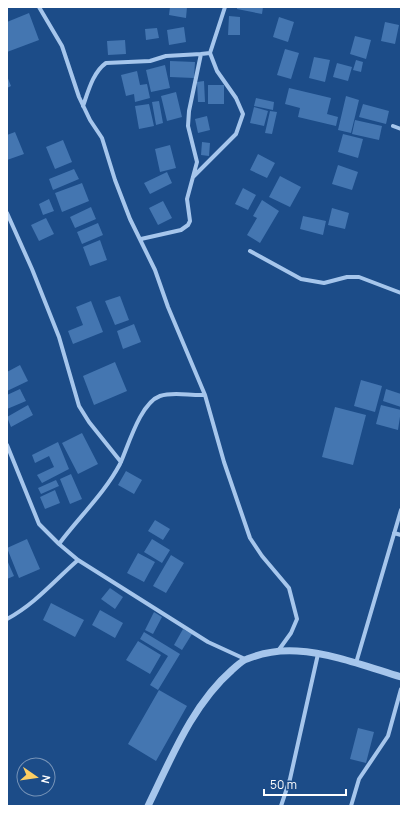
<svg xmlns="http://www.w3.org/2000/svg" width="408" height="813" font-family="Manrope,sans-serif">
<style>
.building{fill:#4476b1}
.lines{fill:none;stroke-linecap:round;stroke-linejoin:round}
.minor{stroke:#a6c6ec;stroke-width:4}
.tertiary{stroke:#a6c6ec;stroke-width:7}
</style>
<rect width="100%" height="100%" fill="#1c4c88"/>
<path class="building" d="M 170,7 L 187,7 L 186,18 L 169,15 Z
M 237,7 L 263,7 L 262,14 L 237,9 Z
M 29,13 L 39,40 L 7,52 L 7,22 Z
M 229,16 L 240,17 L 240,35 L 228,35 Z
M 279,17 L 294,22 L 288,42 L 273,37 Z
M 385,22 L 399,25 L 395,44 L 381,41 Z
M 184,27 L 186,42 L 169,45 L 167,30 Z
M 157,28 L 159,38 L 146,40 L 145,29 Z
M 355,36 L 371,40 L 366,59 L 350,54 Z
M 125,40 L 126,54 L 108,55 L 107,41 Z
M 285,49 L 299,53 L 291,79 L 277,75 Z
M 314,57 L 330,60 L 325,82 L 309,78 Z
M 356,60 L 363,62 L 361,72 L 353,70 Z
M 170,61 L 195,62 L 194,78 L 170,77 Z
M 337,63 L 352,67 L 348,81 L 333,77 Z
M 165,65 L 170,88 L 151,92 L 146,70 Z
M 137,71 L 140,85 L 147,84 L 150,98 L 135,102 L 134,94 L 126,96 L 121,75 Z
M 7,76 L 11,86 L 7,88 Z
M 204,81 L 205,102 L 198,102 L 197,82 Z
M 208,85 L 224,85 L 224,104 L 208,104 Z
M 289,88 L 331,98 L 327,114 L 338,117 L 336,126 L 298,117 L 300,108 L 285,104 Z
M 176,92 L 182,117 L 167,121 L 161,96 Z
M 346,96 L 359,100 L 351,133 L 338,130 Z
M 256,98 L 274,102 L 273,110 L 254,106 Z
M 159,101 L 163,123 L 156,125 L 152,102 Z
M 149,104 L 154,126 L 139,129 L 135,106 Z
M 363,104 L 389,111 L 386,124 L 359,117 Z
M 254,107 L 268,111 L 264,126 L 250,123 Z
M 270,111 L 277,112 L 272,134 L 265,133 Z
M 207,116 L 210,130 L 198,133 L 195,119 Z
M 355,120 L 382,126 L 379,140 L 352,134 Z
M 15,132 L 24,154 L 7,160 L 7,135 Z
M 343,134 L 363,139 L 358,158 L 338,152 Z
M 63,140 L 72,162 L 55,169 L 46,147 Z
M 202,142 L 210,143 L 209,156 L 201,155 Z
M 170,145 L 176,168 L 160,172 L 155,149 Z
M 258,154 L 275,163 L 267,178 L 250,170 Z
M 338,165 L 358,172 L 352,190 L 332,184 Z
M 74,169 L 79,179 L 53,190 L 49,179 Z
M 167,172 L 172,183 L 150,194 L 144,183 Z
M 280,176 L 301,187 L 290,207 L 269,197 Z
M 82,183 L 89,201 L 62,212 L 55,193 Z
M 243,188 L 256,195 L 248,210 L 235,204 Z
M 49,199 L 54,211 L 43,215 L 39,204 Z
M 262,200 L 279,211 L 260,243 L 247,235 L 257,218 L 253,216 Z
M 163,201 L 172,218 L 158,225 L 149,208 Z
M 91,207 L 96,219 L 75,228 L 70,217 Z
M 332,208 L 349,213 L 345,229 L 328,225 Z
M 303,216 L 326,221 L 323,235 L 300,229 Z
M 46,218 L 54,234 L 39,241 L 31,225 Z
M 98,223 L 103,235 L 82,244 L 77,232 Z
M 100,240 L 107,260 L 90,266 L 83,247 Z
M 120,296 L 129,320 L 115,325 L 105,301 Z
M 91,301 L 103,332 L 73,344 L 68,331 L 83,325 L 76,307 Z
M 134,324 L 141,342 L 123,349 L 117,331 Z
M 115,362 L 127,391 L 94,405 L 83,376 Z
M 20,365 L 28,381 L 7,391 L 7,372 Z
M 361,380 L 382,386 L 375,412 L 354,406 Z
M 20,389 L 26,401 L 7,409 L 7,395 Z
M 386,389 L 401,394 L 401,407 L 383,401 Z
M 28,405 L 33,415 L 11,427 L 7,417 Z
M 381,405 L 401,410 L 398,430 L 376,424 Z
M 335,407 L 366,415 L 353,465 L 322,457 Z
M 82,433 L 98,464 L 78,474 L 62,443 Z
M 58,442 L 69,469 L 42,483 L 37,475 L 54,467 L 49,456 L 35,463 L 32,455 Z
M 126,471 L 142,480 L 134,494 L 118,485 Z
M 71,474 L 82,499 L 70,504 L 60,479 Z
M 56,480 L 59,486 L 41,494 L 38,488 Z
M 55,490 L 60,503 L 45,509 L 40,497 Z
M 155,520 L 170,529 L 163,540 L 148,531 Z
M 27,539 L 40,569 L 19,578 L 7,548 Z
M 152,539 L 170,550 L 162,563 L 144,552 Z
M 138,553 L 155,562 L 144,582 L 127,573 Z
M 171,555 L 184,563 L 166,593 L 153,586 Z
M 7,560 L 14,576 L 7,579 Z
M 110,588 L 123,597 L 115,609 L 101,599 Z
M 51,603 L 84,620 L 75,637 L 43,620 Z
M 100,610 L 123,623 L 115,638 L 92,625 Z
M 154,612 L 162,617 L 153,634 L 145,630 Z
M 183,629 L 192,634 L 182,650 L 174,645 Z
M 144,632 L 180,654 L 158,690 L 150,685 L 168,656 L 140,639 Z
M 138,641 L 161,655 L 150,674 L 126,660 Z
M 159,690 L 187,706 L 156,761 L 128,744 Z
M 358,728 L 374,732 L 366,763 L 350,759 Z"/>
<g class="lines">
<path class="minor" d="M 39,7 L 62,46 L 79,97 L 90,120 L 102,138 L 115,180 L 130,219 L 155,270 L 168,307 L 205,395 L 224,462 L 250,538 L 262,556 L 289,588 L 297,619 L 291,633 L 278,651
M 83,106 C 88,92 93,72 106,63 L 150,61 L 166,56 L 201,54
M 393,126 L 401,129
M 193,177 L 236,134 L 243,114 L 236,98 L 217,71 L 210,53 L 225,7
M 7,213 L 32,269 L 59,337 L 79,406 L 89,422 L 121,462
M 141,239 L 181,230 L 188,225 L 190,221 L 187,199 L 197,162 L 188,126 L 189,111 L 201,54 L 210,53
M 250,251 L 301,279 L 324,283 L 347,277 L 359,277 L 401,293
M 7,445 L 39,524 L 59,544 L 78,560 L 208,642 L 245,659
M 394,533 L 401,535
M 59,544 C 79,517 104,494 120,464 C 128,447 140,403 160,396 C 174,391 190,396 205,395
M 7,619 C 35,604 54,581 78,560
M 356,663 L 401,510
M 281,806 L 290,779 L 318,654
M 351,806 L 359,779 L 388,736 L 401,689"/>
<path class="tertiary" d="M 148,806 C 171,759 192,705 232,670 C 237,666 241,661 247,659 C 262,653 281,650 297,651 C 332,653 368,667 401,677"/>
</g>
<rect width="408" height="813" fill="none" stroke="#ffffff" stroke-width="16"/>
<g transform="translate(36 777) rotate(103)"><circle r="19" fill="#1c4c88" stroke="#7794b8"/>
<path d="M0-3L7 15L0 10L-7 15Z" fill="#fcce63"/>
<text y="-6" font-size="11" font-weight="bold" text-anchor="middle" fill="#ffffff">N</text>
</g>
<path d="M264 789v6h82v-6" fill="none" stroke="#ffffff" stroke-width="2"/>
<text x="270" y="789" font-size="12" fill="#ffffff" stroke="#1c4c88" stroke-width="3" paint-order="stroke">50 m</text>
</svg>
